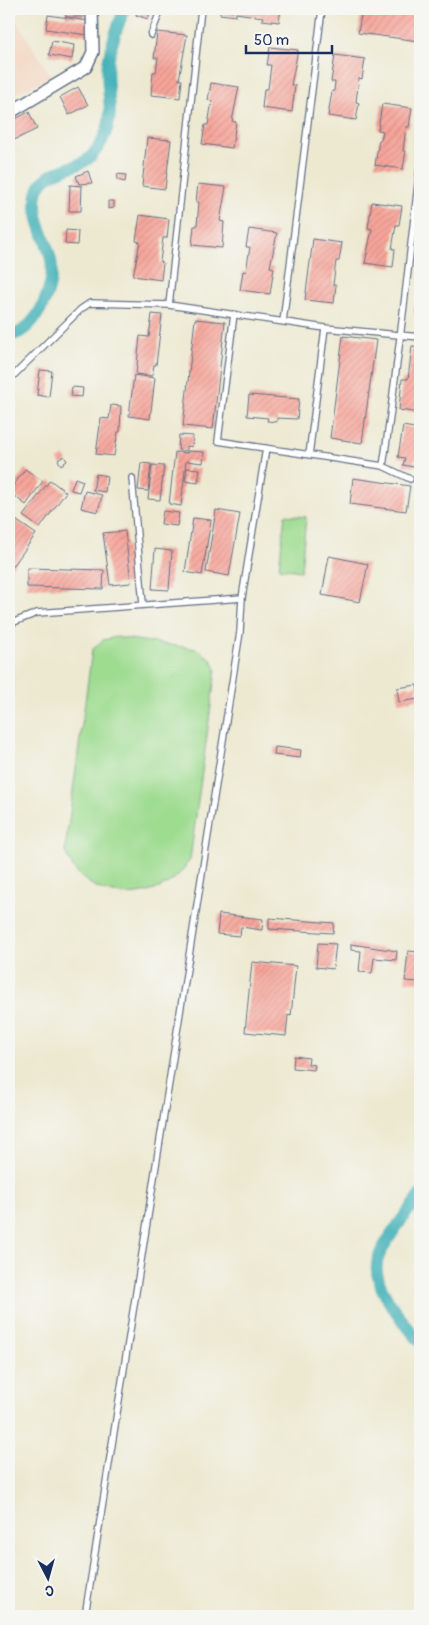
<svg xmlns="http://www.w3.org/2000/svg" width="429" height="1625" font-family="Pangolin,sans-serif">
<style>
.built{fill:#f3d4be}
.garden{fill:#9edc90;stroke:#5c8677}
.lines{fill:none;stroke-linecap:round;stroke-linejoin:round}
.stream{stroke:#3fb0b7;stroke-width:4}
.canal{stroke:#3fb0b7;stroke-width:12}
.building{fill:url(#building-hatch)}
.service-casing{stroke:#647086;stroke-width:8}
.minor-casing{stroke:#647086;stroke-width:14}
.service{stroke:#fff;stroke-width:5.5}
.minor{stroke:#fff;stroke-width:11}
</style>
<defs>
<pattern id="building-hatch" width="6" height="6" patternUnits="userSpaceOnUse" patternTransform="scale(1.25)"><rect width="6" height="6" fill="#f7a59a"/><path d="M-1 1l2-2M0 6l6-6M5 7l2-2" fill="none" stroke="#d38e87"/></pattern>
</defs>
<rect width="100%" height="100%" fill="#f6f6f2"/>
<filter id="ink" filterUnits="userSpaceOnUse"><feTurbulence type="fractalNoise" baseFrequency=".02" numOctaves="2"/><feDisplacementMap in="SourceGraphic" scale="10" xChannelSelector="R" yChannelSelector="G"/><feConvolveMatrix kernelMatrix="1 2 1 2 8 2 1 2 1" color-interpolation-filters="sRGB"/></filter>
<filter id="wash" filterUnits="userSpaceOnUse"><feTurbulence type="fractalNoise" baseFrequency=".0096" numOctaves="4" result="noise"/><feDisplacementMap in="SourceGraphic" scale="20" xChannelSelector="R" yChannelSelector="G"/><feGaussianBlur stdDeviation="1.12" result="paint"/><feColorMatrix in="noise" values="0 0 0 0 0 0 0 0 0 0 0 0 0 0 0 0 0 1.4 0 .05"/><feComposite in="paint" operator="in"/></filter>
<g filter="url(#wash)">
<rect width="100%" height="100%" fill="#ede9d1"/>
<path class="built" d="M 9,9 L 51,76 L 9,97 Z"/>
<path class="garden" d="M 285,515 L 306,517 L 301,571 L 279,568 Z
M 116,637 L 197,649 L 211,659 L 216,669 L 190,860 C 185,866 181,873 175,878 C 139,908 78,896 65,850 L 92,650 L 103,640 Z"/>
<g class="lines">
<path class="stream" d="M 417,1338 L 420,1337"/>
<path class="canal" d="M 9,336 C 37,332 56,285 51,260 C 46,236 32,218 37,194 C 42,170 69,171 85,161 C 91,158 99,147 102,141 C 118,111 104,93 108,63 C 111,46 118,24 125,9
M 420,1195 C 408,1212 387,1237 379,1256 C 367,1283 404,1322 420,1342"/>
</g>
<g id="blocks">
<path class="building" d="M 65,9 L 83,9 L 84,17 L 66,17 Z
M 138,9 L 151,9 L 148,19 L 136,15 Z
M 220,9 L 281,9 L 279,22 L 262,20 L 263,17 L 236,13 L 236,16 L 220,14 Z
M 362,9 L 420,11 L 419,41 L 358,33 Z
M 48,15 L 89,21 L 87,35 L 46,29 Z
M 157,32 L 187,35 L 179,80 L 182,80 L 180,98 L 151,95 L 153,72 L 156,72 L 158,58 L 154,58 Z
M 52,41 L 74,45 L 72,59 L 49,55 Z
M 270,47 L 298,50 L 291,85 L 295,85 L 292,112 L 262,108 L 264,89 L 268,89 L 271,65 L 267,65 Z
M 335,55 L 365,59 L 362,79 L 359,78 L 356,102 L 359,103 L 356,120 L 328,116 L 332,91 L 334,91 L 335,82 L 331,82 Z
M 211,83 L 239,87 L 232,121 L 236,122 L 232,148 L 202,144 L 205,125 L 208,125 L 212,101 L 208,100 Z
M 78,87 L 88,105 L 69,115 L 60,97 Z
M 382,104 L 412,108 L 409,127 L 406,127 L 403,151 L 406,151 L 403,169 L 375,165 L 379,140 L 381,140 L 383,131 L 378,130 Z
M 29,112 L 37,129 L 10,142 L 9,122 Z
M 147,138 L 171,140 L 165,189 L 142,186 Z
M 88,171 L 92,183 L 79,184 L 76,176 Z
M 118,174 L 126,175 L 125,182 L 117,180 Z
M 198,184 L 226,187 L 220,221 L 224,222 L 222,248 L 192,245 L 194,226 L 197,226 L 199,202 L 196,202 Z
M 70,185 L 82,186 L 81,211 L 69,211 Z
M 108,201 L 114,201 L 114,208 L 108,209 Z
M 372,202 L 402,206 L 399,225 L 396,225 L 392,249 L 395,249 L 393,267 L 365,263 L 372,229 L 368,228 Z
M 140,215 L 169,219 L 167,238 L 163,238 L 160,262 L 163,263 L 161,280 L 133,276 L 140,242 L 136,241 Z
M 249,229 L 277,233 L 270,267 L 274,268 L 270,294 L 240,290 L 243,271 L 246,272 L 250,247 L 246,247 Z
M 66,230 L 78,231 L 77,245 L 65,244 Z
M 313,239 L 342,243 L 339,261 L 336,261 L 333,285 L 336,285 L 334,303 L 305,300 Z
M 418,294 L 420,294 L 420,314 L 416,313 Z
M 152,314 L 162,315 L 156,365 L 154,365 L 152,376 L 136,374 L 140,336 L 149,337 Z
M 195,319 L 225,322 L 213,429 L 183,426 Z
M 343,336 L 376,340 L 362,443 L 330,438 Z
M 412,346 L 420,347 L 420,413 L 399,410 L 402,379 L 408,379 Z
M 40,370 L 52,371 L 49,397 L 37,395 Z
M 134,375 L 155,378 L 150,419 L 129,416 Z
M 72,387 L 83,388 L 82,397 L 71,396 Z
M 249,395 L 299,399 L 297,419 L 277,418 L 277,422 L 267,421 L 268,418 L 247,416 Z
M 111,405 L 121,406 L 120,432 L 118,432 L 114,456 L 96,454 L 101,418 L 109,419 Z
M 403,426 L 420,429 L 420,460 L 415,459 L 414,467 L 403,465 L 405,458 L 398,457 Z
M 179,435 L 193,436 L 192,447 L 187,446 L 187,451 L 178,450 Z
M 188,451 L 204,452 L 203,463 L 186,461 L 181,506 L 169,504 L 175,452 L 188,453 Z
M 64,456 L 67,461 L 61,465 L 58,460 Z
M 141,463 L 151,464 L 148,491 L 138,490 Z
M 152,465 L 164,466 L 160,500 L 148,499 Z
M 187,468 L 200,469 L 198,483 L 185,481 Z
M 25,469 L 43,481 L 26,505 L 9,492 Z
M 96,474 L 107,476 L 105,492 L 93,490 Z
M 75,478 L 83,481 L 79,492 L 71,490 Z
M 353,478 L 410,486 L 406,511 L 350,504 Z
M 50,480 L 66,492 L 40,528 L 23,516 Z
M 85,491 L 102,495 L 98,512 L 81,508 Z
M 216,510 L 240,514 L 229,576 L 206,572 Z
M 163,511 L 179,513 L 177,526 L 161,524 Z
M 10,516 L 36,534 L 9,572 L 9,517 Z
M 193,518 L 211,520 L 202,575 L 185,572 Z
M 125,531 L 131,583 L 110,585 L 103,533 Z
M 155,549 L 172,551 L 169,590 L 152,589 Z
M 329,556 L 368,564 L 360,602 L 322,595 Z
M 27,568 L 104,570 L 103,589 L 27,587 Z
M 417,685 L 419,699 L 399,702 L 397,688 Z
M 275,747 L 301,750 L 300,758 L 274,755 Z
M 219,914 L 263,919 L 262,930 L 241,927 L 240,936 L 217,934 Z
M 269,918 L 334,923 L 333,933 L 269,929 Z
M 318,943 L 336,944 L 333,969 L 316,967 Z
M 351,944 L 397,951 L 396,960 L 374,958 L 372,973 L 359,972 L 361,951 L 351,950 Z
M 408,951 L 420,952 L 419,982 L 405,981 Z
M 252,962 L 296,966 L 291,1016 L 288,1015 L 286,1036 L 245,1032 Z
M 294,1056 L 309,1058 L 308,1064 L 315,1065 L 314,1070 L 293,1068 Z"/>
</g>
</g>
<g filter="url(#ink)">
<use href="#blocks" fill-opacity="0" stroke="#647086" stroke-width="1"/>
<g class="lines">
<defs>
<path id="service" d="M 151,35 L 161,9
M 169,305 L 201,9
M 234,314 L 218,441 L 383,466 L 410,479
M 283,322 L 322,9
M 9,380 L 81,309 L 90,303 L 169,305 L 325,328 L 420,337
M 309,455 L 325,328
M 383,466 C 398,367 408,267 420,167
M 132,478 L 143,604
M 9,624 L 37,613 L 242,598
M 85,1616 L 240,632 L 242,598 L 266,448"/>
<path id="minor" d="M 9,113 L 86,67 L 93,52 L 92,9"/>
</defs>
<use href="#service" class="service-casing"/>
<use href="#minor" class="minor-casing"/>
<use href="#service" class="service"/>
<use href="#minor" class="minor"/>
</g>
</g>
<rect width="429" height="1625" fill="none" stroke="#f6f6f2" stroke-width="30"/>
<g transform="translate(48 1578) rotate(174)" stroke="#f6f6f2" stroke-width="4" paint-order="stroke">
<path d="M0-4L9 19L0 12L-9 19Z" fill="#1b2f5e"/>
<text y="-8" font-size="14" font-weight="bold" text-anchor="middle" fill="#1b2f5e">С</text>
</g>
<path d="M246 45v8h86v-8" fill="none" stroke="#1b2f5e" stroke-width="2.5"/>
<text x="254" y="45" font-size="15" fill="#1b2f5e" stroke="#f6f6f2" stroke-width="4" paint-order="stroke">50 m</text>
</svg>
